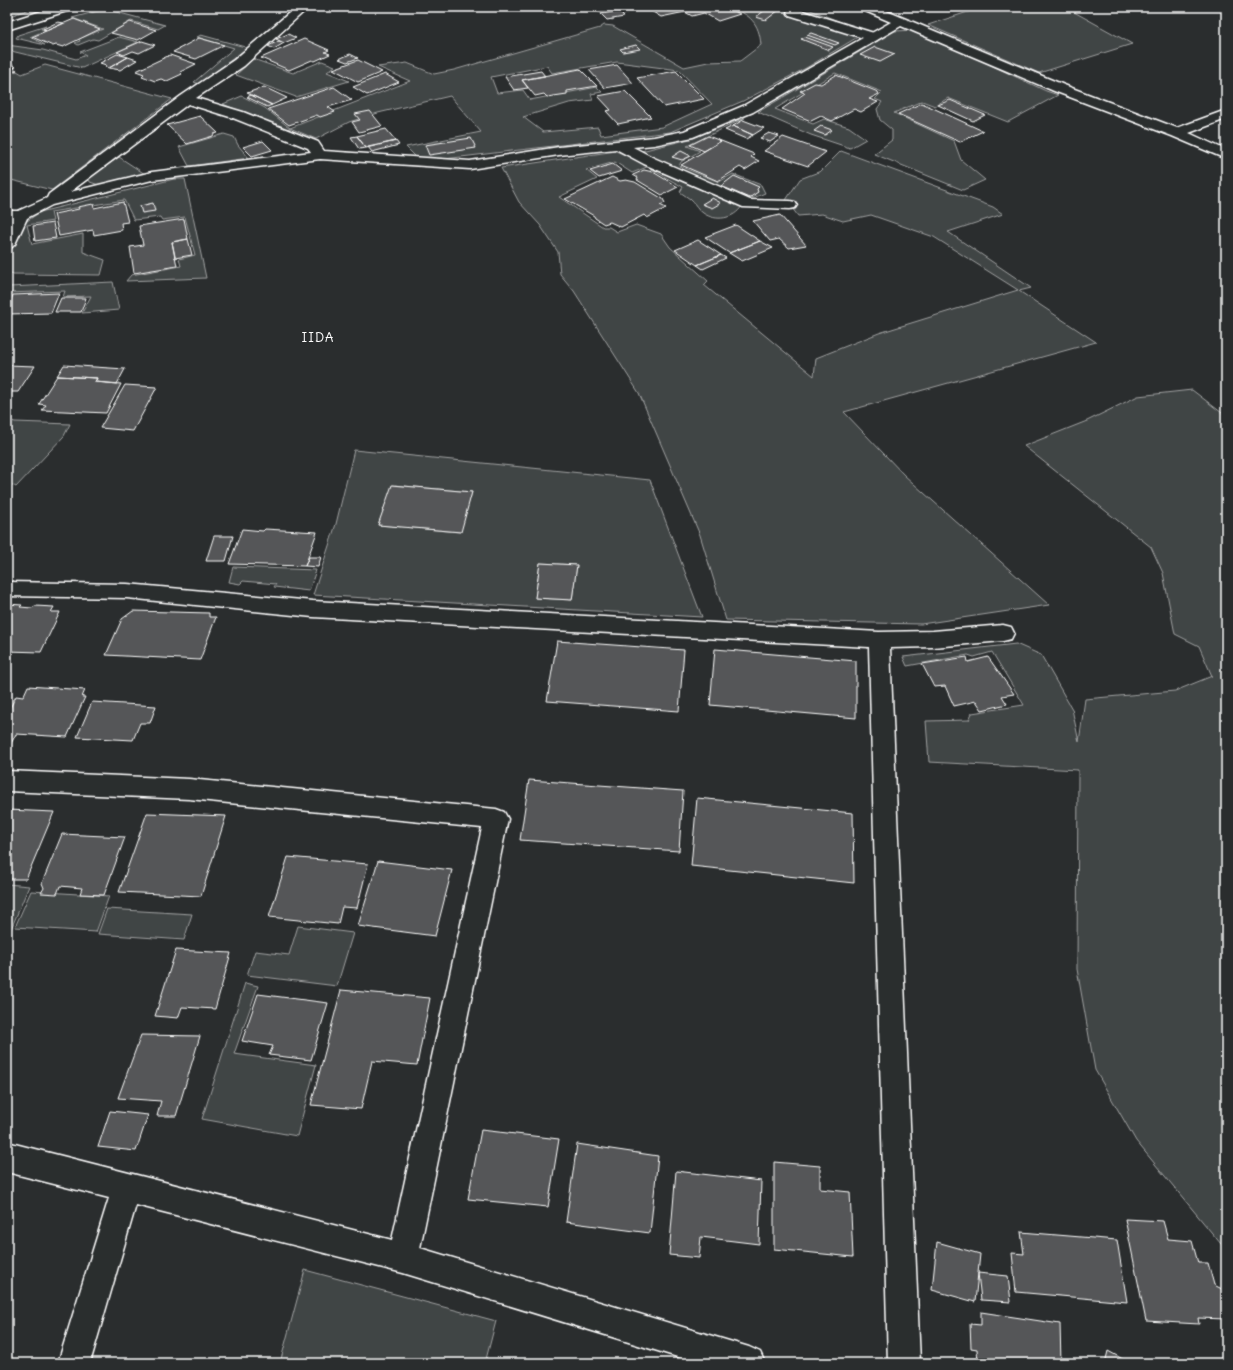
<svg xmlns="http://www.w3.org/2000/svg" width="1233" height="1370" font-family="Delius,sans-serif">
<style>
.green{fill:#414445;stroke:#a0a2a2;fill-rule:evenodd}
.building{fill:#555758;stroke:#fff}
.lines{fill:none;stroke-linecap:round;stroke-linejoin:round}
.lane-casing{stroke:#fff;stroke-width:3}
.street-casing{stroke:#fff;stroke-width:3}
.primary-casing{stroke:#fff;stroke-width:3}
.lane{fill:#2a2d2e;fill-rule:evenodd}
.street{fill:#2a2d2e;fill-rule:evenodd}
.primary{fill:#2a2d2e;fill-rule:evenodd}
.labels{text-anchor:middle;stroke-width:4;stroke-linejoin:round;paint-order:stroke}
.far-quarter-label{font-size:13px;letter-spacing:1px;fill:#fff;stroke:#2a2d2e}
</style>
<rect width="100%" height="100%" fill="#2a2d2e"/>
<filter id="ink" filterUnits="userSpaceOnUse"><feTurbulence type="fractalNoise" baseFrequency=".025" numOctaves="2"/><feDisplacementMap in="SourceGraphic" scale="8" xChannelSelector="R" yChannelSelector="G"/><feConvolveMatrix kernelMatrix="1 2 1 2 8 2 1 2 1" color-interpolation-filters="sRGB"/></filter>
<g filter="url(#ink)">
<path class="green" d="M 7,7 L 30,7 L 33,8 L 7,17 Z
M 591,7 L 641,7 L 612,20 Z
M 730,7 L 803,7 L 866,32 L 806,68 L 743,101 L 670,132 L 436,160 L 416,157 L 406,147 L 481,132 L 450,96 L 378,113 L 349,122 L 316,139 L 290,128 L 285,130 L 223,104 L 242,96 L 265,108 L 290,128 L 410,81 L 378,67 L 407,63 L 434,74 L 454,70 L 600,28 L 604,25 L 613,26 L 684,67 L 708,62 L 740,61 L 761,45 C 759,22 750,15 730,7 ZM 617,62 L 679,70 L 712,104 L 662,127 L 601,135 L 598,127 L 543,132 L 523,117 L 569,103 L 593,100 L 591,94 L 602,92 L 597,87 L 530,100 L 523,90 L 497,93 L 491,77 L 547,66 L 552,73 Z
M 983,7 L 1065,7 L 1132,44 L 1039,73 L 928,25 Z
M 105,9 L 165,25 L 158,29 L 131,21 L 98,40 L 93,39 L 78,45 L 75,43 L 80,41 L 79,39 L 103,29 L 72,18 Z
M 46,26 L 41,29 L 46,30 L 30,37 L 45,45 L 16,38 L 18,35 Z
M 916,30 L 1046,91 L 1058,95 L 1008,122 L 948,98 L 935,106 L 922,101 L 894,113 L 954,141 L 961,160 L 985,180 L 963,190 L 874,154 L 892,140 L 892,130 L 880,120 L 877,109 L 882,102 L 875,99 L 882,92 L 835,73 L 775,109 L 813,124 L 824,119 L 849,127 L 866,139 L 850,148 L 811,135 L 758,112 L 895,31 Z
M 201,35 L 245,47 L 246,49 L 199,84 L 194,82 L 234,48 L 197,37 Z
M 119,37 L 138,42 L 82,68 L 7,50 L 7,45 L 43,50 L 76,59 L 86,55 L 80,52 Z
M 253,59 L 293,73 L 322,61 L 335,66 L 327,72 L 349,81 L 296,97 L 236,75 Z
M 45,65 L 172,99 L 52,190 L 7,179 L 7,75 L 17,71 L 22,74 Z
M 745,118 L 687,146 L 700,151 L 681,162 L 679,166 L 719,182 L 733,174 L 761,185 L 765,193 L 758,196 L 747,199 L 646,155 L 641,151 L 690,139 Z
M 224,134 L 234,137 L 238,145 L 249,158 L 189,166 L 179,147 Z
M 616,151 L 742,206 C 734,219 716,222 703,213 C 698,210 695,203 690,199 C 687,197 683,194 680,192 L 683,187 L 647,167 L 632,173 L 615,162 L 586,170 L 597,179 L 559,197 L 603,227 L 609,227 L 617,232 L 636,225 L 661,234 L 670,247 L 708,281 L 704,285 L 814,376 L 816,358 L 879,333 L 1018,290 L 934,237 L 871,215 L 843,221 L 822,214 L 798,216 L 786,200 L 800,179 L 821,171 L 841,151 L 993,207 L 1003,214 L 948,232 L 1031,288 L 1019,291 L 1096,342 L 844,412 L 904,475 L 1049,605 L 921,624 L 726,620 L 700,535 L 639,393 L 574,291 L 560,274 L 558,252 L 540,225 L 519,202 L 501,168 Z
M 119,157 L 145,174 L 99,185 L 90,182 L 89,178 Z
M 174,179 L 185,179 L 206,278 L 126,281 L 131,275 L 181,266 L 179,259 L 195,255 L 185,217 L 162,220 L 160,217 L 134,220 L 124,200 L 51,212 L 53,221 L 27,225 L 32,244 L 83,234 L 83,252 L 105,260 L 101,275 L 13,274 L 7,271 C 7,257 16,230 27,221 C 31,218 36,215 40,212 Z
M 113,282 L 119,310 L 82,313 L 91,296 L 63,297 L 65,291 L 7,293 L 9,287 Z
M 1192,390 L 1226,416 L 1226,1250 L 1136,1141 L 1095,1070 L 1077,969 L 1078,770 L 929,762 L 926,721 L 969,720 L 972,713 L 1024,705 L 992,652 L 974,657 L 968,655 L 907,666 L 903,657 L 1016,644 L 1041,655 L 1072,709 L 1079,742 L 1085,699 L 1175,691 L 1212,676 L 1199,646 L 1175,634 L 1163,573 L 1151,547 L 1024,446 L 1087,421 L 1138,396 Z
M 7,420 L 15,422 L 70,424 L 64,436 L 16,487 L 7,482 Z
M 354,450 L 650,480 L 702,617 L 313,595 L 336,524 ZM 393,485 L 472,492 L 460,532 L 378,525 ZM 540,563 L 577,565 L 572,600 L 535,598 Z
M 233,567 L 316,570 L 309,591 L 274,587 L 276,584 L 243,581 L 240,584 L 229,582 Z
M 7,884 L 29,886 L 11,929 L 7,929 Z
M 31,891 L 109,896 L 96,932 L 15,927 Z
M 107,909 L 192,914 L 184,940 L 98,934 Z
M 298,926 L 353,933 L 337,986 L 247,975 L 255,951 L 289,955 Z
M 245,983 L 258,986 L 234,1054 L 316,1065 L 297,1136 L 202,1119 Z
M 305,1270 L 496,1321 L 485,1363 L 280,1363 Z"/>
<path class="building" d="M 655,7 L 727,7 L 740,14 L 718,21 L 704,13 L 692,16 L 685,12 L 661,17 L 648,9 Z
M 769,7 L 779,10 L 766,20 L 756,17 Z
M 618,11 L 624,17 L 607,20 L 601,14 Z
M 74,19 L 100,29 L 63,47 L 56,45 L 53,46 L 32,37 Z
M 58,22 L 64,23 L 48,30 L 43,29 Z
M 130,22 L 156,30 L 138,40 L 111,33 Z
M 811,33 L 839,43 L 835,45 L 807,35 Z
M 288,34 L 296,38 L 284,43 L 276,39 Z
M 805,37 L 833,47 L 829,50 L 801,39 Z
M 199,38 L 224,45 L 196,59 L 173,52 Z
M 304,39 L 329,50 L 325,52 L 330,54 L 315,61 L 312,60 L 289,70 L 261,58 Z
M 142,41 L 155,45 L 139,53 L 133,51 L 124,55 L 117,52 Z
M 279,41 L 284,43 L 274,49 L 268,46 Z
M 636,45 L 640,49 L 623,52 L 620,49 Z
M 875,47 L 895,54 L 880,62 L 860,55 Z
M 117,54 L 128,57 L 109,68 L 105,67 L 106,65 L 100,63 Z
M 350,54 L 358,58 L 347,62 L 339,59 Z
M 170,55 L 196,64 L 180,72 L 182,74 L 167,81 L 161,79 L 155,81 L 142,76 L 144,74 L 136,71 Z
M 128,57 L 137,60 L 120,70 L 109,68 Z
M 358,60 L 382,72 L 358,82 L 333,69 Z
M 7,61 L 16,67 L 13,68 L 17,70 L 7,74 Z
M 617,65 L 633,83 L 605,88 L 589,70 Z
M 580,69 L 597,86 L 567,91 L 567,94 L 547,97 L 544,94 L 535,96 L 522,80 Z
M 541,71 L 545,76 L 522,80 L 528,88 L 514,90 L 505,77 Z
M 676,71 L 704,99 L 664,107 L 637,78 Z
M 385,74 L 399,82 L 367,95 L 353,87 Z
M 836,75 L 878,92 L 879,94 L 869,99 L 878,102 L 861,112 L 854,109 L 832,121 L 821,116 L 811,121 L 782,109 L 805,93 L 800,91 L 815,83 L 821,84 Z
M 264,87 L 287,98 L 272,105 L 247,93 Z
M 334,87 L 352,100 L 328,107 L 335,112 L 320,117 L 317,115 L 289,125 L 268,109 Z
M 625,91 L 651,117 L 618,124 L 606,111 L 611,110 L 598,96 Z
M 251,95 L 272,105 L 267,107 L 247,97 Z
M 950,100 L 985,115 L 973,121 L 938,105 Z
M 922,103 L 983,131 L 960,142 L 898,114 Z
M 370,111 L 382,126 L 359,132 L 352,122 L 360,120 L 355,114 Z
M 200,116 L 218,133 L 214,134 L 213,136 L 187,144 L 167,125 Z
M 743,120 L 764,128 L 753,135 L 733,126 Z
M 733,126 L 753,135 L 746,139 L 725,130 Z
M 821,126 L 832,130 L 825,135 L 814,131 Z
M 386,129 L 396,141 L 366,148 L 357,136 Z
M 769,133 L 779,136 L 770,142 L 760,138 Z
M 357,136 L 366,148 L 359,149 L 351,137 Z
M 708,136 L 721,141 L 704,151 L 690,145 Z
M 783,137 L 826,152 L 808,166 L 764,151 Z
M 471,138 L 476,148 L 429,155 L 425,145 Z
M 263,141 L 272,150 L 252,156 L 243,147 Z
M 396,141 L 399,145 L 372,152 L 368,147 Z
M 721,141 L 754,154 L 751,157 L 759,161 L 745,170 L 740,167 L 718,181 L 681,165 Z
M 681,151 L 691,156 L 682,160 L 672,157 Z
M 613,164 L 622,171 L 599,178 L 590,171 Z
M 644,170 L 653,172 L 678,187 L 662,195 L 637,180 L 638,178 L 633,175 Z
M 734,176 L 759,187 L 757,189 L 758,192 L 749,198 L 721,186 Z
M 612,177 L 620,181 L 626,180 L 635,182 L 663,199 L 665,203 L 660,205 L 666,208 L 647,218 L 644,215 L 621,227 L 610,222 L 604,224 L 595,218 L 594,216 L 565,199 Z
M 712,198 L 721,203 L 712,208 L 702,204 Z
M 123,202 L 128,222 L 121,223 L 122,230 L 94,235 L 93,230 L 59,236 L 54,214 L 79,209 L 78,207 L 93,204 L 94,208 Z
M 153,203 L 155,211 L 142,213 L 140,206 Z
M 780,215 L 806,245 L 789,248 L 779,239 L 770,241 L 753,221 Z
M 184,219 L 188,239 L 172,242 L 177,266 L 134,273 L 130,247 L 143,245 L 139,226 Z
M 53,223 L 56,238 L 35,241 L 33,226 Z
M 736,225 L 760,241 L 729,253 L 705,237 Z
M 188,239 L 192,255 L 175,258 L 172,242 Z
M 698,240 L 721,255 L 697,265 L 675,250 Z
M 760,241 L 773,248 L 742,261 L 729,253 Z
M 721,255 L 726,258 L 703,269 L 697,265 Z
M 59,293 L 51,313 L 7,314 L 7,309 L 13,295 Z
M 61,298 L 86,298 L 81,312 L 55,312 Z
M 7,365 L 35,366 L 18,392 L 7,392 Z
M 64,365 L 125,369 L 117,384 L 95,382 L 97,378 L 57,376 Z
M 57,376 L 97,378 L 95,382 L 121,384 L 106,413 L 42,410 L 46,405 L 39,404 Z
M 125,385 L 157,387 L 133,431 L 100,428 Z
M 392,485 L 472,492 L 461,532 L 378,525 Z
M 242,529 L 263,531 L 265,529 L 317,532 L 305,566 L 229,564 Z
M 214,536 L 233,536 L 226,561 L 206,561 Z
M 309,557 L 321,557 L 318,567 L 305,566 Z
M 540,563 L 577,565 L 572,600 L 535,598 Z
M 7,604 L 22,605 L 20,607 L 32,608 L 35,606 L 54,607 L 51,612 L 60,612 L 41,652 L 7,651 Z
M 133,611 L 209,613 L 209,617 L 216,617 L 200,660 L 106,655 L 122,619 Z
M 557,641 L 684,650 L 679,711 L 547,701 Z
M 715,649 L 856,661 L 856,718 L 710,705 Z
M 967,657 L 968,662 L 988,657 L 1014,694 L 1002,696 L 1007,704 L 982,710 L 976,701 L 954,706 L 945,686 L 934,687 L 922,664 Z
M 28,686 L 85,690 L 82,697 L 85,697 L 67,737 L 16,734 L 7,751 L 7,714 L 16,696 L 23,697 Z
M 92,702 L 156,706 L 150,723 L 140,723 L 133,740 L 77,737 Z
M 529,780 L 683,791 L 679,851 L 520,840 Z
M 697,798 L 853,813 L 854,883 L 691,866 Z
M 7,810 L 54,812 L 26,879 L 7,879 Z
M 147,813 L 226,816 L 201,896 L 119,892 Z
M 62,834 L 125,837 L 104,895 L 80,894 L 82,888 L 60,886 L 57,894 L 41,893 L 44,888 L 42,883 Z
M 288,857 L 368,864 L 357,908 L 342,907 L 338,924 L 269,917 Z
M 378,861 L 452,870 L 435,936 L 358,926 Z
M 176,950 L 231,953 L 215,1009 L 182,1007 L 178,1018 L 155,1016 Z
M 341,990 L 430,998 L 417,1065 L 372,1061 L 361,1109 L 311,1105 Z
M 258,994 L 328,1003 L 311,1060 L 269,1055 L 273,1046 L 242,1041 Z
M 141,1035 L 200,1036 L 176,1116 L 157,1116 L 161,1101 L 118,1098 Z
M 110,1111 L 148,1115 L 136,1151 L 98,1147 Z
M 481,1130 L 559,1139 L 548,1207 L 468,1199 Z
M 577,1144 L 658,1156 L 650,1233 L 566,1222 Z
M 774,1162 L 820,1166 L 820,1189 L 850,1192 L 853,1257 L 774,1249 Z
M 676,1171 L 761,1181 L 759,1244 L 701,1237 L 699,1258 L 669,1255 Z
M 1125,1219 L 1163,1221 L 1168,1239 L 1192,1241 L 1198,1263 L 1208,1263 L 1214,1285 L 1222,1289 L 1226,1304 L 1226,1319 L 1198,1318 L 1199,1324 L 1146,1321 Z
M 1021,1232 L 1117,1240 L 1127,1302 L 1016,1292 L 1012,1253 L 1024,1254 Z
M 937,1242 L 980,1254 L 975,1302 L 932,1290 Z
M 978,1273 L 1008,1276 L 1011,1302 L 981,1300 Z
M 981,1312 L 1060,1324 L 1061,1363 L 978,1363 L 977,1349 L 971,1348 L 970,1324 L 981,1325 Z
M 1108,1351 L 1130,1363 L 1105,1363 Z"/>
<g class="lines">
<defs>
<path id="lane" d="M 793,8 L 877,34 L 879,37 L 877,40 L 873,41 L 789,15 L 787,12 L 789,9 Z"/>
<path id="street" d="M 296,7 L 309,7 L 244,66 L 196,98 L 243,112 L 318,142 L 324,151 L 470,161 L 559,147 L 654,137 L 684,131 L 743,106 L 891,22 L 863,10 L 861,7 L 877,7 L 1064,85 L 1177,128 L 1226,110 L 1226,119 L 1189,133 L 1226,150 L 1226,159 L 1172,136 L 1054,91 L 901,26 L 753,112 L 693,137 L 654,145 L 633,147 L 654,158 L 750,200 L 790,201 L 795,202 L 797,205 L 795,208 L 790,209 L 743,207 L 644,164 L 616,149 L 559,155 L 470,169 L 320,159 L 152,180 L 52,205 L 27,218 L 15,244 L 12,247 L 7,249 L 7,228 L 11,220 L 7,221 L 7,211 L 18,211 L 47,198 L 49,194 L 181,96 L 234,60 ZM 188,104 L 233,118 L 308,148 L 311,152 L 152,172 L 70,192 Z
M 7,582 L 127,584 L 313,601 L 879,632 L 933,631 L 1003,625 L 1011,627 L 1014,633 L 1011,639 L 1003,641 L 933,647 L 890,648 L 920,1363 L 888,1363 L 869,647 L 313,617 L 127,598 L 7,596 Z
M 7,771 L 189,779 L 496,809 L 504,812 L 508,819 L 420,1248 L 749,1347 L 760,1352 L 765,1363 L 697,1363 L 403,1273 L 136,1205 L 90,1363 L 58,1363 L 109,1198 L 7,1172 L 7,1142 L 392,1240 L 482,828 L 189,799 L 7,791 Z"/>
<path id="primary" d="M 54,7 L 72,7 L 70,10 L 7,30 L 7,22 Z"/>
</defs>
<use href="#lane" class="lane-casing"/>
<use href="#street" class="street-casing"/>
<use href="#primary" class="primary-casing"/>
<use href="#lane" class="lane"/>
<use href="#street" class="street"/>
<use href="#primary" class="primary"/>
</g>
</g>
<g class="labels">
<g class="far-quarter-label">
<text x="318" y="342">IIDA</text>
</g>
</g>
<rect width="1233" height="1370" fill="none" stroke="#2a2d2e" stroke-width="24"/>
<rect x="12" y="12" width="1209" height="1346" fill="none" stroke="#fff" stroke-width="1.5" filter="url(#ink)"/>
</svg>
